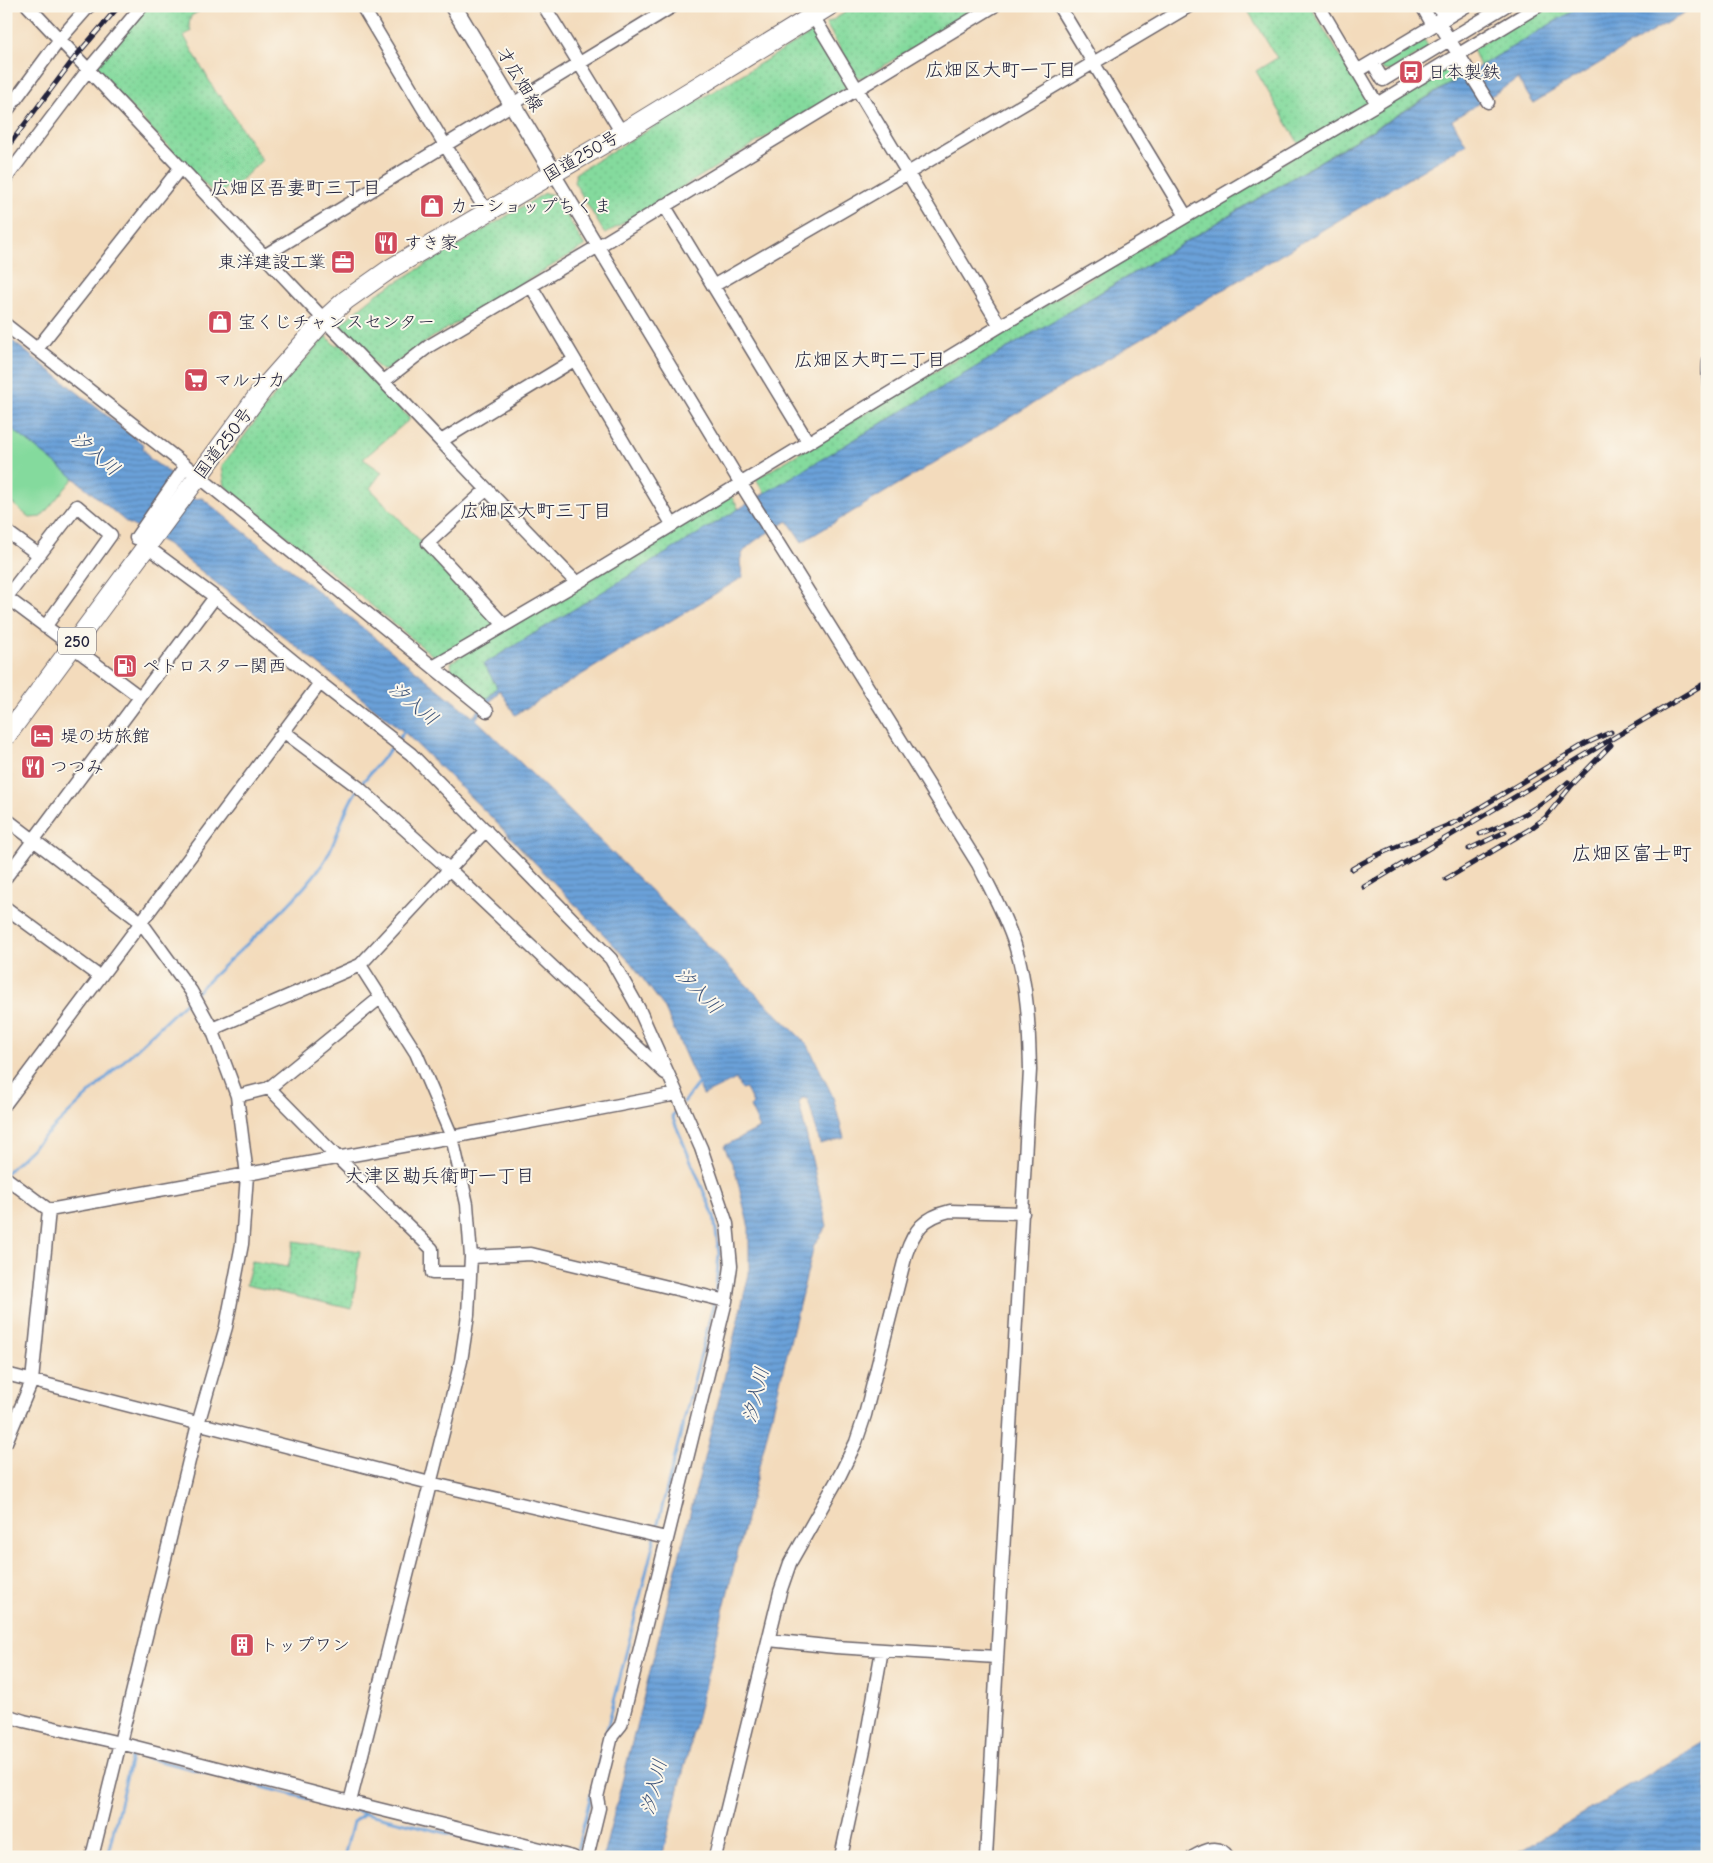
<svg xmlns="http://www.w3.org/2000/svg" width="1713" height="1863" font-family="'Comic Neue','Klee One',sans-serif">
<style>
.park{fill:url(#park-dots);stroke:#537e6c}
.garden{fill:#84da9d;stroke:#537e6c}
.water{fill:url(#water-rules);stroke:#46628a}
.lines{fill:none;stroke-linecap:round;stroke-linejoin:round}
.stream{stroke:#6ba1d9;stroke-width:3}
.minor-casing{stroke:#6b6368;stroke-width:15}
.major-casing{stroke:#6b6368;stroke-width:19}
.highway-casing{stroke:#6b6368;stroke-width:21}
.minor{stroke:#fff;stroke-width:12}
.major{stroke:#fff;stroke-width:16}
.highway{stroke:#fff;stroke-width:19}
.rail-casing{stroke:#22223b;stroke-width:5}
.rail{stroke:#fbf7ec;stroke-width:3;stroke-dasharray:9;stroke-linecap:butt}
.labels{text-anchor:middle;stroke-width:4;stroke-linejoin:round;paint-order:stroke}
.shield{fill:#fbf7ec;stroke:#636270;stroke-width:1}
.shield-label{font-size:16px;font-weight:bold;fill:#22223b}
.poi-label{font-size:18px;fill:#22223b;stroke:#fbf7ec;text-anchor:start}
.street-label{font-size:18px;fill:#22223b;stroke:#fbf7ec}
.neighbourhood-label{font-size:19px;fill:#22223b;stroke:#fbf7ec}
.water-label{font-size:19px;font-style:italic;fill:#3f557a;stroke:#fbf7ec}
.quarter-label{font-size:20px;fill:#22223b;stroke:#fbf7ec}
</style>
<defs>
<pattern id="park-dots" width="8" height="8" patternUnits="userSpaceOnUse" patternTransform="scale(1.25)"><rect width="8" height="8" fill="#84da9d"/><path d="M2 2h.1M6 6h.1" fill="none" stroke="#72bb88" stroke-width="1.8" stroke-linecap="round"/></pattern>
<pattern id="water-rules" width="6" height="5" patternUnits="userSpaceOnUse" patternTransform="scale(1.25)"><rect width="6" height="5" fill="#6ba1d9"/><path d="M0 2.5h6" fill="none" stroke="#5883b1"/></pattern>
</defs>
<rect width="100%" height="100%" fill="#fbf7ec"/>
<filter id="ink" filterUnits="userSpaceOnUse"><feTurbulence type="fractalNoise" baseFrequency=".02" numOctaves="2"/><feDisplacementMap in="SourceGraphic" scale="10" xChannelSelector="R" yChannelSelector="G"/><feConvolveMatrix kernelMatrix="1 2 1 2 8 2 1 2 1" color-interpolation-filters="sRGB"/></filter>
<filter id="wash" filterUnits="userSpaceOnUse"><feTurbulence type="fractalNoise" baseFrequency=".0096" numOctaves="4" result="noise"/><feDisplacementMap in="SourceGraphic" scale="20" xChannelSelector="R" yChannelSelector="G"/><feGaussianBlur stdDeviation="1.12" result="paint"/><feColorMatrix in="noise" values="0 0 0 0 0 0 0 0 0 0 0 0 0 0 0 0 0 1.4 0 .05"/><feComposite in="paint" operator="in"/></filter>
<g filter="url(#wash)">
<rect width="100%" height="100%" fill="#f3dbbc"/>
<path class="park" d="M 148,6 L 208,6 L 191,16 L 189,24 L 191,31 L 184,36 L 218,96 L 220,95 L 262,160 L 237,184 L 233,182 L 217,197 L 96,71 L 96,64 Z
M 856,6 L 983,6 L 863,78 L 857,77 L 826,24 Z
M 1245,6 L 1310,6 L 1368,102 L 1299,144 L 1256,71 L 1277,58 Z
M 1543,6 L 1581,6 L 1480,66 L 1473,49 Z
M 815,31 L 847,83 L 845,89 L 605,234 L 574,182 L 576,173 Z
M 1446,65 L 1456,73 L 1459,78 L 765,493 L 756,479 Z
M 545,193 L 554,195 L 585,246 L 433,337 L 387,370 L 381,370 L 339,325 L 377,294 Z
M 326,336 L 336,346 L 339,343 L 410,419 L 363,459 L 382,472 L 370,488 L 499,624 L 437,659 L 225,486 L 222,466 L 282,385 Z
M 731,496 L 739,509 L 484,664 L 497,687 L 484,702 L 452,676 L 451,662 Z
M 294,1241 L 360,1251 L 352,1309 L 246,1285 L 252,1261 L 288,1267 Z"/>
<path class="garden" d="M 1422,36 L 1429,48 L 1391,71 L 1383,70 L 1380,65 L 1381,61 Z
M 6,424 L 74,478 L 41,517 L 30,518 L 6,498 Z"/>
<path class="water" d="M 1581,6 L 1695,6 L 1533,103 L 1518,79 L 1452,120 L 1466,144 L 802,542 L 788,521 C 775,529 745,543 741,557 C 739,564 742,571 743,577 L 515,715 L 500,690 L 476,719 L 808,1045 L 833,1097 L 844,1138 L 820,1144 L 808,1099 L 802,1098 L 799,1103 L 827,1226 L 814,1245 L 662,1857 L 603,1857 L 721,1391 L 749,1274 L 749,1228 L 735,1170 L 724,1146 L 760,1128 L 750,1107 L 753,1104 L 746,1088 L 741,1089 L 736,1079 L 703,1095 L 664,1007 L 631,963 L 491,817 L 404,732 L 167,544 L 126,522 L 74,478 L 6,424 L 6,336 L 144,445 L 143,448 L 150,459 L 170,473 L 173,484 L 194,499 L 202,498 L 473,717 L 497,687 L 484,664 L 765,493 Z
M 1707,1740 L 1707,1857 L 1510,1857 Z"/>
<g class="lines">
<path class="stream" d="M 398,740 L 406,729
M 361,784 L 394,745
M 196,993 C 237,950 286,914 322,865 C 338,842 341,812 358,789
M 684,1102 L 700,1081
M 680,1107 L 672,1116 L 714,1216 L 719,1254 L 715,1296
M 6,1173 L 191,997
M 656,1531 L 714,1302
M 576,1854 L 655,1537
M 107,1857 L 132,1754 L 365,1813
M 344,1857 L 353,1822 L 365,1813 L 543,1857"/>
</g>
</g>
<g filter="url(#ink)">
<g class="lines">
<defs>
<path id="minor" d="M 28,6 L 334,330 C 416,414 495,499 577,583
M 362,6 L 445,145 L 487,212
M 544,6 L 622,133
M 807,6 L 1000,326
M 1059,6 L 1186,216
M 1319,6 L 1377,104
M 1422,6 L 1430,20 L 1439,23
M 1438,6 L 1442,13 L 1439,23
M 1439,23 L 1488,102
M 1372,62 L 1383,80 L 1505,6
M 1357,71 L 1466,6
M 6,112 L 60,39 L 89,6
M 553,172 L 741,484 L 978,864 C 991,890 1006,917 1015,945 C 1028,986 1029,1028 1030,1070 L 986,1857
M 6,178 L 88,70 L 142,6
M 664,205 L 808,442
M 264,256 L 673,6
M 531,286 L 672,524
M 713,286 L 908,173 L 1189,6
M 6,325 L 186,466 L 487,711
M 37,349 L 181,167
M 384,381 L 429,346 L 607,241 L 994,6
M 441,441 L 574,360
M 486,490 L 428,543 L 504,625
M 6,531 L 39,555
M 136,538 L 186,466
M 146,546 L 215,597 L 320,683 L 411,754 L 611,959 L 639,1009 L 670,1078 L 701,1148 L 727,1224 L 731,1266 L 726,1301 L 621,1725 L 612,1736 L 597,1797 L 599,1808 L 587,1857
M 6,597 L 140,697
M 6,598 L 77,506 L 111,535 L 45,627
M 433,667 L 577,583 L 1000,326 L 1377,104 L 1538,6
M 283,731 L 358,787 L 449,869 L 665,1073
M 6,819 L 141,922 L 191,991 L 212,1029 L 237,1096 L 247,1175 L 242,1244 L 226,1327 L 198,1424 L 92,1857
M 6,877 L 215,597
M 6,908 L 100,977
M 212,1029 L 360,965 L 486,830
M 269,1088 L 338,1158 L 432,1249 L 432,1273 L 470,1273
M 237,1096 L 269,1088 L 381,997
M 6,1103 L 320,683
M 6,1178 L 49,1210 L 452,1137 L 677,1094
M 471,1257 L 531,1254 L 726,1301
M 6,1374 L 430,1483 L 666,1538
M 6,1442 L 32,1381 L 49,1210
M 769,1640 L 836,1647 L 996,1657
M 6,1715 L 24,1721 L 120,1743 L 350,1802 L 573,1857
M 350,1802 L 461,1361 L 468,1315 L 471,1257 L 467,1204 L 452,1137 L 416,1053 L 360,965
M 715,1857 L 780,1592 L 790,1563 L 840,1475 L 856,1442 L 865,1415 L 906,1254 C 914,1230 924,1217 950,1211 L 1023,1213
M 841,1857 L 865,1745 L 882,1650
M 1193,1857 C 1205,1850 1219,1843 1228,1857"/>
<path id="major" d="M 453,6 L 553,172"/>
<path id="highway" d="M 6,736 L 263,389 L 324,320 L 346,300 L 390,269 L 622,133 L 829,6"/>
</defs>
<use href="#minor" class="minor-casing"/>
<use href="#major" class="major-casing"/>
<use href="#highway" class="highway-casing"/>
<use href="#minor" class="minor"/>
<use href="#major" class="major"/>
<use href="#highway" class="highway"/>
<defs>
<path id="rail" d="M 6,149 L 76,56 L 119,6
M 1707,346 C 1702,364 1703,383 1707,401
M 1466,816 L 1585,744 L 1611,732
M 1480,834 C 1516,821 1539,808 1568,782
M 1469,849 L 1505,832
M 1352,869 C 1386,848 1426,836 1462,819
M 1446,879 L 1530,829 L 1545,818 L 1572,785 L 1611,745
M 1364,887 L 1707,682"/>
</defs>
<use href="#rail" class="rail-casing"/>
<use href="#rail" class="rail"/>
</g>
</g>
<defs>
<symbol id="bus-square" viewBox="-11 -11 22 22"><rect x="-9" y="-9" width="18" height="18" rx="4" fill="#d1495b" stroke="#fbf7ec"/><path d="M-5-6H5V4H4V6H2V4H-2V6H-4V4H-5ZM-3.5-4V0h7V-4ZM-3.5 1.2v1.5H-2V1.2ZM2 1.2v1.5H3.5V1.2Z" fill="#fff"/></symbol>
<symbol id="shop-square" viewBox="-11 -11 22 22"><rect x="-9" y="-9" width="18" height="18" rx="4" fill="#d1495b" stroke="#fbf7ec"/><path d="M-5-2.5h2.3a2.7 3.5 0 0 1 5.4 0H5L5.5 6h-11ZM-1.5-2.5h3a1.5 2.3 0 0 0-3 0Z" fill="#fff"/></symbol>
<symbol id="restaurant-square" viewBox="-11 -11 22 22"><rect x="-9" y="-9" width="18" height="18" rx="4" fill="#d1495b" stroke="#fbf7ec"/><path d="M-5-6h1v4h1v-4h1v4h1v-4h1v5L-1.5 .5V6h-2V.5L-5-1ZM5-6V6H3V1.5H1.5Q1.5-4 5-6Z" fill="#fff"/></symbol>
<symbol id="office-square" viewBox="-11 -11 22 22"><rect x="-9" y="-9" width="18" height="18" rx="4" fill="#d1495b" stroke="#fbf7ec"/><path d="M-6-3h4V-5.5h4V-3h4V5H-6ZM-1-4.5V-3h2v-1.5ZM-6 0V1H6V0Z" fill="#fff"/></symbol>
<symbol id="supermarket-square" viewBox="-11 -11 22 22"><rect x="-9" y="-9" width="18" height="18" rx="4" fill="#d1495b" stroke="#fbf7ec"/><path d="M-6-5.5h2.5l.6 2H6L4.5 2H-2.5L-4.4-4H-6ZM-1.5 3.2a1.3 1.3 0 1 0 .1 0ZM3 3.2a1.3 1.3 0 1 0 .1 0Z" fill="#fff"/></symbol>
<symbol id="fuel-square" viewBox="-11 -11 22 22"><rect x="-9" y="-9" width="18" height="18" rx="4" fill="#d1495b" stroke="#fbf7ec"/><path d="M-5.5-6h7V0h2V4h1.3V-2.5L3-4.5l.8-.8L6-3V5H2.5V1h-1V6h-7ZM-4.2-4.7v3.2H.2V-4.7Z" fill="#fff"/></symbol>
<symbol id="hotel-square" viewBox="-11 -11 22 22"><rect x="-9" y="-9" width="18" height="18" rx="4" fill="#d1495b" stroke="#fbf7ec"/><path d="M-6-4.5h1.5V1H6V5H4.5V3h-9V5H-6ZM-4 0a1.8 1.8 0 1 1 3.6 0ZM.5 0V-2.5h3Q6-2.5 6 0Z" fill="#fff"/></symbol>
<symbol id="building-square" viewBox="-11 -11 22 22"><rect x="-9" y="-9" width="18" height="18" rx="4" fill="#d1495b" stroke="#fbf7ec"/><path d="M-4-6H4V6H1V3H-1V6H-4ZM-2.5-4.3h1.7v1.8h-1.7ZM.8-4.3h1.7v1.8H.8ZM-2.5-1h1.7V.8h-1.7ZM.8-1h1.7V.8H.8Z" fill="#fff"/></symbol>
</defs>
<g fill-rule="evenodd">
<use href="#bus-square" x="1397" y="58" width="28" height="28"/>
<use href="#shop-square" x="418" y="192" width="28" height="28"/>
<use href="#restaurant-square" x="372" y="229" width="28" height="28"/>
<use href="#office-square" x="329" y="248" width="28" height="28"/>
<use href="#shop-square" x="206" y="308" width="28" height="28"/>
<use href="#supermarket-square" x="182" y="366" width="28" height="28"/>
<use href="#fuel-square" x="111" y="652" width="28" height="28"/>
<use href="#hotel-square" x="28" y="722" width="28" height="28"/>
<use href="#restaurant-square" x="19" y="753" width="28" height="28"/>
<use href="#building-square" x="228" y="1631" width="28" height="28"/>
</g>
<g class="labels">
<rect class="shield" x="58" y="627.5" width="38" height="27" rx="4"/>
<g class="shield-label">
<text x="77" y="647">250</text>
</g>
<g class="poi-label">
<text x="1428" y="78">日本製鉄</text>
<text x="450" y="212">カーショップちくま</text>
<text x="404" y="249">すき家</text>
<text x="326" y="268" text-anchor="end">東洋建設工業</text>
<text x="238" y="328">宝くじチャンスセンター</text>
<text x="214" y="386">マルナカ</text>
<text x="142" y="672">ペトロスター関西</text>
<text x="60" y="742">堤の坊旅館</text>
<text x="50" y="773">つつみ</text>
<text x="260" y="1651">トップワン</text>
</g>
<g class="street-label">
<text transform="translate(520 79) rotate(59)" y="6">才広畑線</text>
<text transform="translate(581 156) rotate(-30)" y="6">国道250号</text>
<text transform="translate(223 443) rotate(-53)" y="6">国道250号</text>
</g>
<g class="neighbourhood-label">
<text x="1001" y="76">広畑区大町一丁目</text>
<text x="296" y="194">広畑区吾妻町三丁目</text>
<text x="870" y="366">広畑区大町二丁目</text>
<text x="536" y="517">広畑区大町三丁目</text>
<text x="440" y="1182">大津区勘兵衛町一丁目</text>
</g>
<g class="water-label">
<text transform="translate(96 453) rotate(40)" y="7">汐入川</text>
<text transform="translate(414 703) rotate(39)" y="7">汐入川</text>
<text transform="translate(699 990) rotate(45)" y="7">汐入川</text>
<text transform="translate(755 1395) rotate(-76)" y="7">汐入川</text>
<text transform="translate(653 1787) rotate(-76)" y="7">汐入川</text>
</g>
<g class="quarter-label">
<text x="1632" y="860">広畑区富士町</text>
</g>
</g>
<rect width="1713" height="1863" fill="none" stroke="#fbf7ec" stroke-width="25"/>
</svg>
